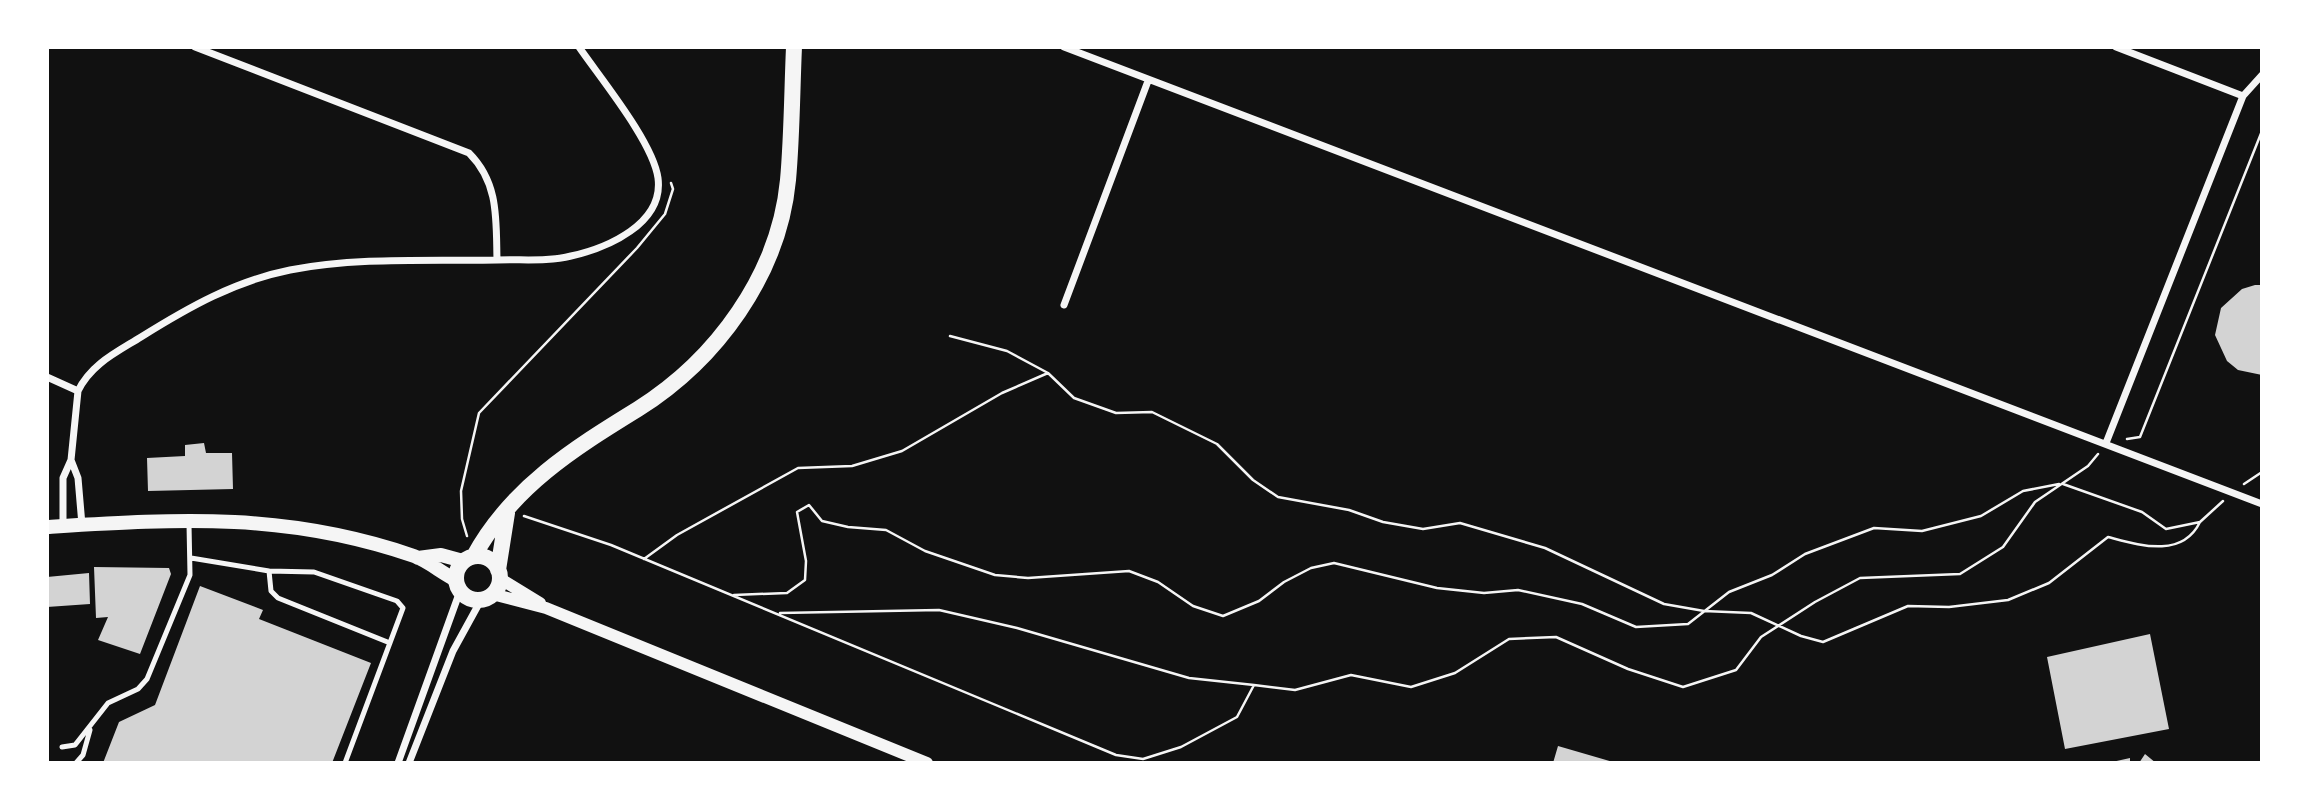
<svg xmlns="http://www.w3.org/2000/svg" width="2309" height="810" font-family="'Archivo Narrow',sans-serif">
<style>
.building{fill:#d3d3d3}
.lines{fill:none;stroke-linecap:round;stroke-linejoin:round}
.path{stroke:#f5f5f5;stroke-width:2.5}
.service{stroke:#f5f5f5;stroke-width:5}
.minor{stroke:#f5f5f5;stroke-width:7}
.tertiary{stroke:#f5f5f5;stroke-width:12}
.secondary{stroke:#f5f5f5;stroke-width:14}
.primary{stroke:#f5f5f5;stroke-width:16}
</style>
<rect width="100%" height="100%" fill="#111"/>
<path class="building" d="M 2255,285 L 2262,285 L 2262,375 L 2238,370 L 2227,361 L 2215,335 L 2221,308 L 2242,289 Z
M 204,443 L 206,453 L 232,453 L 233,489 L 148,491 L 147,458 L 185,456 L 185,445 Z
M 94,567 L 169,568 L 171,574 L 140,654 L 98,640 L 108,617 L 96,618 Z
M 89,573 L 90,604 L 47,607 L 47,577 Z
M 200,586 L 263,610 L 259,619 L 371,663 L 332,763 L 103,763 L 119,722 L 155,705 Z
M 2150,634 L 2169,729 L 2065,749 L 2047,657 Z
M 1558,746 L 1613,762 L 1613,763 L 1553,763 Z
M 2145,754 L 2156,763 L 2139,763 Z
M 2130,758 L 2130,763 L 2112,763 L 2112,762 Z"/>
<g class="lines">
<path class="path" d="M 950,336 L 1007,351 L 1048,373 L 1074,398 L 1116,413 L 1152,412 L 1217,444 L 1253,480 L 1278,497 L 1349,510 L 1383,522 L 1423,529 L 1460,523 L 1545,548 L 1664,604 L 1704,611 L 1751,613 L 1801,636 L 1823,642 L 1908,606 L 1949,607 L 2008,600 L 2049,583 L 2108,537 C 2139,545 2182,559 2200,522
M 2127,439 L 2140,437 L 2262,131
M 2063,484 L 2142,512 L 2166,529 L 2200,522 L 2223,501
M 2244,484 L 2262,472
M 524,516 L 611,545 L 1116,755 L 1143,759 L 1181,747 L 1237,717 L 1254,685 L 1295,690 L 1351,675 L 1411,687 L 1455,673 L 1509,639 L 1556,637 L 1628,669 L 1683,687 L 1736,670 L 1761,637 L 1815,602 L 1860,578 L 1960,574 L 2003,547 L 2035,502 L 2088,466 L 2098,454
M 467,536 L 462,519 L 461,491 L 479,413 L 637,248 L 665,214 L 673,189 L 671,183
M 644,559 L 677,535 L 798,468 L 852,466 L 902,451 L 1002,393 L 1048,373
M 734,595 L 787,593 L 805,580 L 806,561 L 797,512 L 809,505 L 822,521 L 848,527 L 886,530 L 925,551 L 995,575 L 1028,578 L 1129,571 L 1158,582 L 1193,606 L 1223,616 L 1259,601 L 1284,582 L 1311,568 L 1334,563 L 1437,588 L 1484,593 L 1518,590 L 1582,604 L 1636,627 L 1688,624 L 1729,592 L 1772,575 L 1805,554 L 1874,528 L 1922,531 L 1981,516 L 2023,491 L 2059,484
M 780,613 L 939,610 L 1017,628 L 1189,678 L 1254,685"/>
<path class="service" d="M 191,558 L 269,571 L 271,591 L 278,598 L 390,643
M 269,571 L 314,572 L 397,601 L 403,608 L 345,763
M 62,747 L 75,745 L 108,703 L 138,689 L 147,679 L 190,575 L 189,524
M 76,763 L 83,755 L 90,730"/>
<path class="minor" d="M 195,47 L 469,153 C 499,183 496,219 497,260
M 1064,47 L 2262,504
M 2116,47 L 2243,96
M 1064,305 L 1148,81
M 47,377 L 78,391
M 2106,443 L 2243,96 L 2262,75
M 71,460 L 78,478 L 82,525
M 63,526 L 63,478 L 71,460 L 78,391 C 91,364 117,352 141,337 C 189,307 235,281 290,270 C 355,257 431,261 497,260 C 521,259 548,262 571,256 C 607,248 664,224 658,178 C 653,142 601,79 579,47
M 398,763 L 460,591
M 409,763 L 453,651 L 481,600"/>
<path class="tertiary" d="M 499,578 L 540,603
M 492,594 L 546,608 L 927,763"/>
<path class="secondary" d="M 47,527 C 180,519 286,512 414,556 C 428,561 442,573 456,580
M 418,558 L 441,555 L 463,561"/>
<path class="primary" d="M 474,556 C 512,487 573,449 638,409 C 716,360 779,275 788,180 C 792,136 792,91 794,47
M456 578a22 22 0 1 1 44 0a22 22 0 1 1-44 0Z
M 498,570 L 507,513"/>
</g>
<rect width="2309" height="810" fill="none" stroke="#ffffff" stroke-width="98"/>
</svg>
